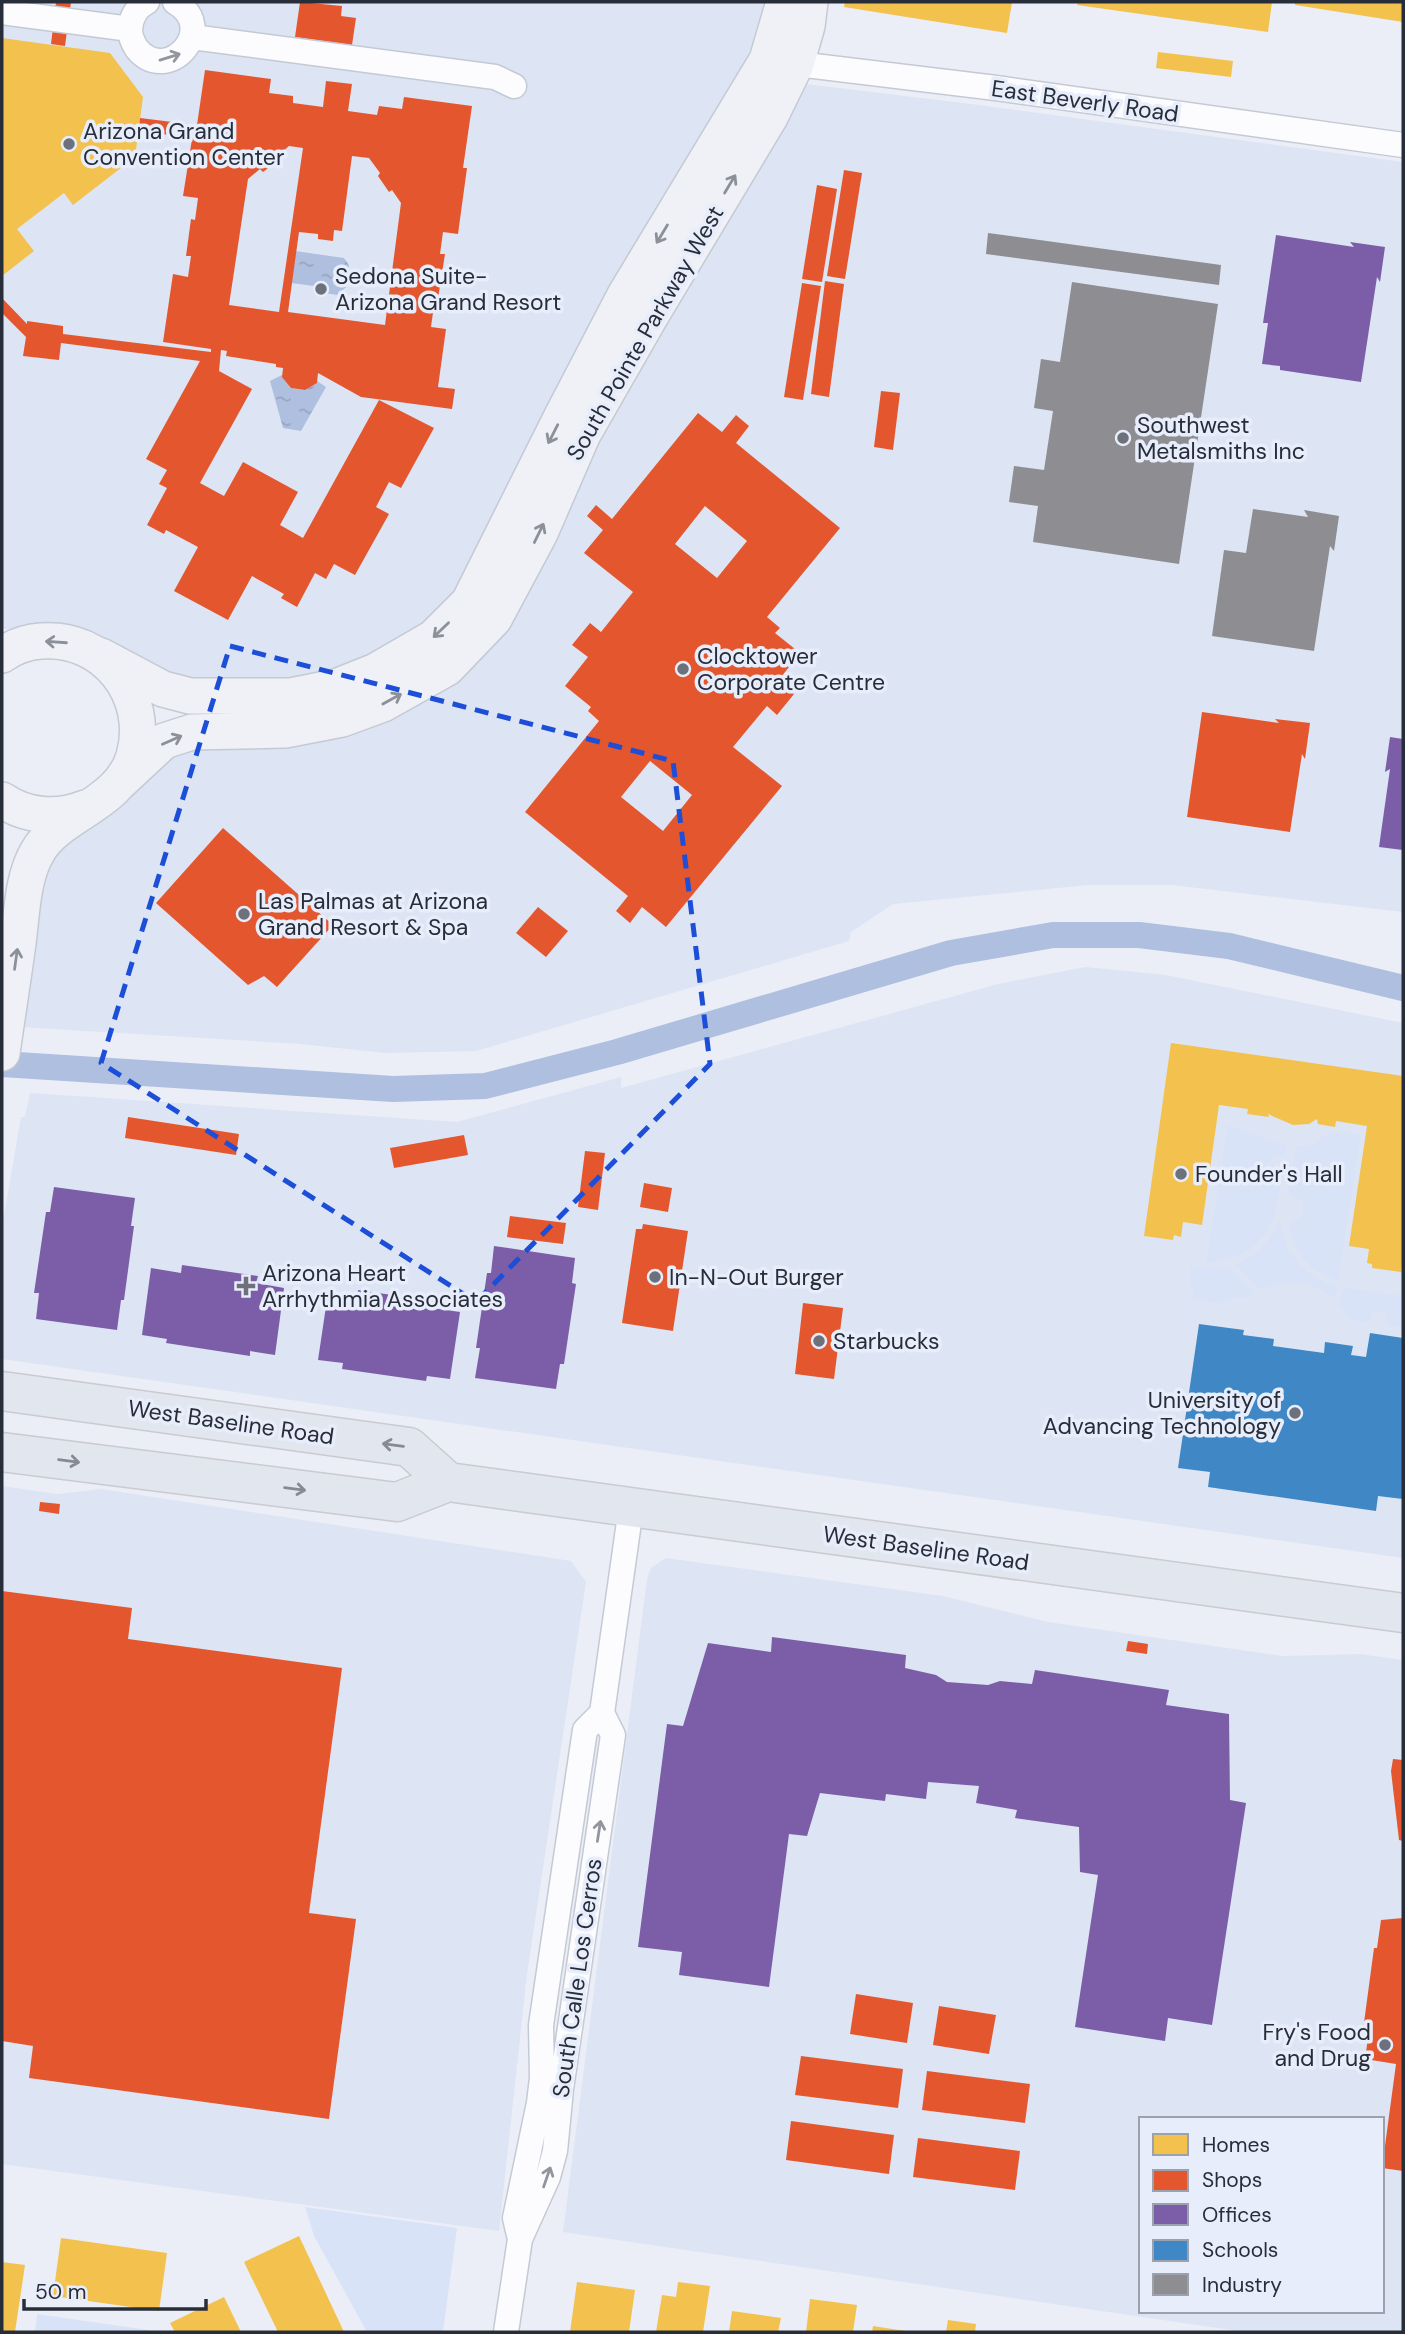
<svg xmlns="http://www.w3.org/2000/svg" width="1405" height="2334" font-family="'DM Sans',sans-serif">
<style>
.built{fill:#dde4f4;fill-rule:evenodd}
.green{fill:#d9e3f8}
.water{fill:url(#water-ripples)}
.homes{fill:#f2c14e}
.shops{fill:#e4572e;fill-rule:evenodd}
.offices{fill:#7b5ea7}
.schools{fill:#3f88c5}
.industry{fill:#8d8d92}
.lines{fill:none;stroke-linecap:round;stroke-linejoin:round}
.canal{stroke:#afbfdf;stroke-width:26}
.street-casing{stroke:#c4cad3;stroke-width:27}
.secondary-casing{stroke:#c4cad3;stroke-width:38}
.primary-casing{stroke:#c9cbd0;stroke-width:41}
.street{stroke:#fcfcfe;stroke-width:24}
.secondary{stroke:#eff1f6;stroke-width:35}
.primary{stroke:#e2e6ef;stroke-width:38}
.oneway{stroke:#92959c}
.oneway2{stroke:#8c9098}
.oneway3{stroke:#858a94}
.marked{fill:none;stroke:#1d4ed8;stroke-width:5;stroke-dasharray:14 9;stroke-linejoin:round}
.poi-dot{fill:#6c717b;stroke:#e7edfa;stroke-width:2.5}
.labels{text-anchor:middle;stroke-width:7;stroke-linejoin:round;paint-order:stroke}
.street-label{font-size:23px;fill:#282e39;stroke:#e7edfa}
.poi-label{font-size:23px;fill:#282e39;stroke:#e7edfa;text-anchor:start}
</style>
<defs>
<pattern id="water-ripples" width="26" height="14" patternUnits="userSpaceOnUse" patternTransform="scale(1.75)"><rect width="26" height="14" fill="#afbfdf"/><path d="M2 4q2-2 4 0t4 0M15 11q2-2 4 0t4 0" fill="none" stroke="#97a4c0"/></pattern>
</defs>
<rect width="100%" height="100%" fill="#ebeef6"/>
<path class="built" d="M 2,2 L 775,2 L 766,34 L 462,597 L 379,662 L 278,683 L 189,682 L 42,625 L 9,630 L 2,628 Z
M 806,84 L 971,104 L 1403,162 L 1403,912 L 1172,885 L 1089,885 L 893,904 L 851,932 L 849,941 L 476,1051 L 385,1053 L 301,1044 L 21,1027 L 44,864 L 57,845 L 116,810 L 181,745 L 367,721 L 585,445 L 799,87 Z
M 1085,967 L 1166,975 L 1403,1023 L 1403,1558 L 2,1359 L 2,1227 L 21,1117 L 25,1117 L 30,1093 L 457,1122 L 621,1077 L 621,1088 L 998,984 Z
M 2,1486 L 57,1494 L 101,1489 L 571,1561 L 586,1582 L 527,1974 L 499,2231 L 2,2164 Z
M 666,1558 L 943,1596 L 1048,1622 L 1283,1656 L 1360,1654 L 1403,1660 L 1403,2332 L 1245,2332 L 563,2232 L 647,1579 L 651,1568 ZM 1141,2119 L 1382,2119 L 1382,2311 L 1141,2311 Z"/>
<path class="green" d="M 1228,1125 L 1286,1146 L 1285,1156 C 1270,1156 1266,1161 1265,1175 L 1270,1181 L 1280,1186 C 1274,1235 1256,1256 1206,1263 Z
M 1332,1130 L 1361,1135 L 1338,1281 C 1304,1267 1299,1257 1288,1224 L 1301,1218 L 1303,1210 L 1301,1200 L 1288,1193 L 1296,1147 L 1314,1144 Z
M 1280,1220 C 1284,1254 1305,1277 1338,1287 L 1333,1298 C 1306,1278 1290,1281 1259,1289 L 1235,1264 C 1257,1255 1270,1241 1280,1220 Z
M 1230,1265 L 1234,1274 L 1253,1293 L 1247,1298 L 1232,1298 L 1231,1301 L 1222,1303 L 1193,1299 L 1195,1291 L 1190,1284 L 1190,1267 L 1218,1269 Z
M 1345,1288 L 1403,1296 L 1403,1327 L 1385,1324 L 1387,1314 L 1372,1311 L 1370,1322 L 1351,1320 L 1338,1303 Z
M 305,2207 L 457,2228 L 443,2332 L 367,2332 L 314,2236 Z
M 37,2314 L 148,2330 L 149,2332 L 35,2332 Z"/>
<path class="water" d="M 295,251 L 344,258 L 349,265 L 346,287 L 337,295 L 325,293 L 322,287 L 291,283 Z
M 282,375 L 291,388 L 305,390 L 317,381 L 326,387 L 301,431 L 283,428 L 270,381 Z"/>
<path class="homes" d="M 845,2 L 1012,2 L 1007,33 L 844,7 Z
M 1078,2 L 1272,2 L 1268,32 L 1077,5 Z
M 1295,2 L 1403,2 L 1403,22 L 1295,5 Z
M 2,38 L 110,53 L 143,97 L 135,157 L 73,205 L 64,193 L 17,229 L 34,251 L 2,276 Z
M 1158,52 L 1233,61 L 1231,77 L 1156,68 Z
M 1171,1043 L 1403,1076 L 1403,1254 L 1401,1272 L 1372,1268 L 1372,1264 L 1367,1263 L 1369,1249 L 1349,1246 L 1367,1126 L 1336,1121 L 1335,1127 L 1318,1124 L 1317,1119 L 1309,1124 L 1293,1125 L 1268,1114 L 1269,1117 L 1247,1114 L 1248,1109 L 1219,1105 L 1202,1225 L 1183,1222 L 1181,1237 L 1174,1235 L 1173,1240 L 1144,1236 Z
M 299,2236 L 344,2332 L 278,2332 L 244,2262 Z
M 61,2238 L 167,2253 L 159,2311 L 53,2296 Z
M 2,2262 L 25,2265 L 15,2332 L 2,2332 Z
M 577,2282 L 635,2290 L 629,2332 L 570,2332 Z
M 678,2282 L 710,2286 L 703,2332 L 656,2332 L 662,2295 L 676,2297 Z
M 224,2297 L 241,2332 L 175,2332 L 170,2323 Z
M 810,2299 L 857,2305 L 853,2332 L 806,2332 Z
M 732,2311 L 781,2318 L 778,2332 L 729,2332 Z
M 948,2320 L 976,2324 L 975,2332 L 946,2332 Z
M 873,2326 L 905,2331 L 905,2332 L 872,2332 Z"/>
<path class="shops" d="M 56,2 L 71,2 L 65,46 L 51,44 Z
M 300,2 L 342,6 L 341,16 L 356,18 L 352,45 L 295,37 Z
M 205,70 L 271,79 L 269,93 L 293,96 L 293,103 L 323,107 L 326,81 L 352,84 L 348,111 L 377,115 L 379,106 L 402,109 L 404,97 L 472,106 L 463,168 L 467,168 L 458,234 L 443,232 L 440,254 L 445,254 L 437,305 L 434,305 L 431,327 L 446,329 L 438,387 L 455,389 L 452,409 L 361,397 L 318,373 L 317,383 L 305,390 L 291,388 L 282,377 L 283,368 L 276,367 L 276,364 L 226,356 L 227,351 L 221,350 L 219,371 L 252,389 L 200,483 L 224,496 L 243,462 L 298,492 L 280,525 L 303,538 L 379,400 L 434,428 L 401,488 L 389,482 L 376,507 L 389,514 L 355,575 L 334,564 L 326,579 L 315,573 L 297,607 L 281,598 L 284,594 L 252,576 L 228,620 L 174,591 L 198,547 L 166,530 L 164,534 L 147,525 L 167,488 L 159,484 L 167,470 L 146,459 L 200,361 L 61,343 L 59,360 L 23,356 L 26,337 L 2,313 L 2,298 L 27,324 L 27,321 L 63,326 L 63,334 L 211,352 L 211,349 L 163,342 L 173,274 L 188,277 L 191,256 L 186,256 L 191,219 L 195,220 L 198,198 L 183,196 L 192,139 L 139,130 L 140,118 L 197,125 ZM 289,146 L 303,148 L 279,312 L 229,305 L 248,179 L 260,169 L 263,172 L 276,162 L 274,159 ZM 352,156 L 369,158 L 380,173 L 378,176 L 389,192 L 392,190 L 401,203 L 385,325 L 288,312 L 299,232 L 318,234 L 318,239 L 333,241 L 334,230 L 342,231 Z
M 844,170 L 862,173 L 845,279 L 827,276 Z
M 817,185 L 837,189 L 822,282 L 802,279 Z
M 825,281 L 844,284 L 829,397 L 811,394 Z
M 802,283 L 821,286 L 803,400 L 784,397 Z
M 881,391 L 900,393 L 893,450 L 874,447 Z
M 698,413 L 722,432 L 736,415 L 749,426 L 736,443 L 840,528 L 767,617 L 780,628 L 775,633 L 800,653 L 778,681 L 794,694 L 777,715 L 767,706 L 733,747 L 782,786 L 666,927 L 642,907 L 630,923 L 616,911 L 628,896 L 525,812 L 599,721 L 588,711 L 591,707 L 565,686 L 588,657 L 572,645 L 590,623 L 601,632 L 633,592 L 584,553 L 603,530 L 587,516 L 596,505 L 612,519 ZM 705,506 L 747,541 L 717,578 L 675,544 ZM 650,761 L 692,795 L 663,831 L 621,797 Z
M 1202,712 L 1279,723 L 1275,719 L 1310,723 L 1305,759 L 1302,754 L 1290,832 L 1187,817 Z
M 223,828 L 333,925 L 277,987 L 264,976 L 248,985 L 156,903 Z
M 538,907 L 568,931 L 546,957 L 516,933 Z
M 128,1117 L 239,1134 L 236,1155 L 125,1138 Z
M 464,1135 L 468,1155 L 394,1168 L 390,1148 Z
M 585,1151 L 605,1153 L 598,1210 L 578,1207 Z
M 644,1183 L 672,1188 L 668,1212 L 640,1207 Z
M 510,1216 L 566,1223 L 563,1244 L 507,1237 Z
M 643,1224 L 688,1231 L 673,1331 L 622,1323 L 636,1229 L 642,1229 Z
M 803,1303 L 843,1308 L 834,1379 L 795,1374 Z
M 40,1502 L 60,1504 L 59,1514 L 39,1511 Z
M 2,1591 L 132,1608 L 128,1639 L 342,1668 L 309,1913 L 356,1919 L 329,2119 L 29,2078 L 33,2046 L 2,2041 Z
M 1128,1641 L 1148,1644 L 1147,1654 L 1126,1651 Z
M 1393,1759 L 1403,1760 L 1403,1841 L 1399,1840 L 1391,1771 Z
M 1403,1918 L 1403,2171 L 1382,2168 L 1396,2064 L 1365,2059 L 1369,2031 L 1363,2030 L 1374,1948 L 1377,1948 L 1381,1920 Z
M 856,1994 L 913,2003 L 907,2043 L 850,2034 Z
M 939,2006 L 996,2015 L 989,2054 L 933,2045 Z
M 801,2056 L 903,2069 L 898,2108 L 795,2095 Z
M 927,2071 L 1030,2084 L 1025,2123 L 922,2110 Z
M 791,2121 L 894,2135 L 889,2174 L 786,2160 Z
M 918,2138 L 1020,2151 L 1015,2190 L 913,2177 Z"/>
<path class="offices" d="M 1276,235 L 1354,247 L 1350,242 L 1385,247 L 1380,282 L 1377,277 L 1361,382 L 1280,370 L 1280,366 L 1262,364 L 1268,323 L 1263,323 Z
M 1390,737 L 1403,739 L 1403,850 L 1379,847 L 1390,769 L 1385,772 Z
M 54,1187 L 135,1198 L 131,1226 L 134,1226 L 124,1300 L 121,1300 L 117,1330 L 36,1319 L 39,1293 L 34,1293 L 46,1212 L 50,1212 Z
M 494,1246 L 575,1258 L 572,1283 L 576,1284 L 564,1364 L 560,1364 L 556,1389 L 475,1378 L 480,1348 L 476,1348 L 487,1273 L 491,1273 Z
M 182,1265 L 258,1276 L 256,1283 L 284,1288 L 275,1355 L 250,1351 L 250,1356 L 166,1343 L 167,1339 L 142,1335 L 151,1268 L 181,1273 Z
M 358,1290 L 433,1301 L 432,1308 L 460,1312 L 450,1379 L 427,1376 L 426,1381 L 342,1369 L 343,1363 L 318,1360 L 328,1293 L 357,1297 Z
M 772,1637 L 906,1655 L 905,1668 L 936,1675 L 947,1682 L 988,1685 L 1000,1681 L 1032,1684 L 1035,1670 L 1169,1690 L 1166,1705 L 1229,1714 L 1230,1800 L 1246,1803 L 1212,2025 L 1168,2018 L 1165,2041 L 1075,2027 L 1098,1875 L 1080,1872 L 1079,1827 L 1015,1818 L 1017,1810 L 976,1803 L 979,1786 L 928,1782 L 926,1799 L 886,1794 L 885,1801 L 820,1793 L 807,1836 L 789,1834 L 769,1987 L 679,1975 L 682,1952 L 638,1947 L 667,1724 L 683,1726 L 708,1643 L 771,1652 Z"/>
<path class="schools" d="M 1199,1324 L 1244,1330 L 1243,1335 L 1274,1339 L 1273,1346 L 1324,1353 L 1325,1342 L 1353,1346 L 1351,1355 L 1366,1357 L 1370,1333 L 1403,1338 L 1403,1499 L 1378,1496 L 1376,1511 L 1208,1487 L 1210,1472 L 1178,1468 Z"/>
<path class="industry" d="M 988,233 L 1221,265 L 1219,285 L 986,254 Z
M 1072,282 L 1218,304 L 1179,564 L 1033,542 L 1038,506 L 1009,502 L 1014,466 L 1044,470 L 1053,411 L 1034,408 L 1041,359 L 1060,362 Z
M 1253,509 L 1308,517 L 1304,510 L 1339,516 L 1334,551 L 1330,546 L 1314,651 L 1212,636 L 1224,550 L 1246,553 Z"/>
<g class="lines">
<path class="canal" d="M 2,1064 L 393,1089 L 485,1086 L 617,1052 L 951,953 L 1053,935 L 1139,935 L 1229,946 L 1403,988"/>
<defs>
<path id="street" d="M 147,2 C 137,7 131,17 130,29 C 130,36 133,43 137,49 C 168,86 220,28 175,2
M 2,12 L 130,29
M 192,37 L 495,77 L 514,86
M 781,62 L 996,88 L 1403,145
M 519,2235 L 515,2218 L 539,2103 L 542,2078 L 541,2025 L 585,1730 L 602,1713
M 506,2332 L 520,2239 L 548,2177 L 555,2151 L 561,2089 L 613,1735 L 602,1713 L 631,1508"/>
<path id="secondary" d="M 2,655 C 13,647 27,642 41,641 C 104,636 151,695 134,756 C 120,805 59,814 38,851 C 22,877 22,914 18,943 C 13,980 7,1017 2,1053
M 101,656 L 163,689 L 190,696 L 291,696 L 336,687 L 376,671 L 433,638 L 469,602 L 562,416 L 625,295 L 767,60 L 784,2
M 119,783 L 164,741 L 192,732 L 285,730 L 342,719 L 383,704 L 447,668 L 494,619 L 540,533 L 583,434 L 650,317 L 770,117 L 796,64 L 807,26 L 810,2
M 2,800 C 27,817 57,819 85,808"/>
<path id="primary" d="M 2,1391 L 409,1447 L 448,1482
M 2,1452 L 397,1502 L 448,1482 L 1403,1613"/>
</defs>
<use href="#street" class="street-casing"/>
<use href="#secondary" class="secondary-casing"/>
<use href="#primary" class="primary-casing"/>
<use href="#street" class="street"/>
<use href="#secondary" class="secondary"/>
<use href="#primary" class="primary"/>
</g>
<defs><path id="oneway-shaft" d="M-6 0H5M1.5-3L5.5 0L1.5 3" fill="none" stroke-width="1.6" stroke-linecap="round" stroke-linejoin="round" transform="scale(1.75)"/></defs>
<g class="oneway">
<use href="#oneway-shaft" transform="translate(170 57) rotate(-17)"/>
<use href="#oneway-shaft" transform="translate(599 1831) rotate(-81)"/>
<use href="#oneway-shaft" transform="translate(547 2177) rotate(-71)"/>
</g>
<g class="oneway2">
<use href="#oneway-shaft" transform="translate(730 184) rotate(-59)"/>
<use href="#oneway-shaft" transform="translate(662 234) rotate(121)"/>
<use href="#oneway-shaft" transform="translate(553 434) rotate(117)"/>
<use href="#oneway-shaft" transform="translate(539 533) rotate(-64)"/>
<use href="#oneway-shaft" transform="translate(441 630) rotate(136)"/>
<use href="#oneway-shaft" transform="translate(56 642) rotate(-176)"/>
<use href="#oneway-shaft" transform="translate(392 699) rotate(-29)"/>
<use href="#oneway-shaft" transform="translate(172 740) rotate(-24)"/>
<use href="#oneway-shaft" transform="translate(16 959) rotate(-82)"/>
</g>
<g class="oneway3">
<use href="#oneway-shaft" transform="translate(393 1445) rotate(-173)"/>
<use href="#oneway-shaft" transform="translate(69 1461) rotate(7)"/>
<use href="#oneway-shaft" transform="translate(295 1489) rotate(7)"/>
</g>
<path class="marked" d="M 230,646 L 673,761 L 710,1064 L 476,1302 L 101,1063 Z"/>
<g class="poi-dot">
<circle cx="69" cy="144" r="7"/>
<circle cx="321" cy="289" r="7"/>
<circle cx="1123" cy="438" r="7"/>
<circle cx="683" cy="669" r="7"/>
<circle cx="244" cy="914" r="7"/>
<circle cx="1181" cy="1174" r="7"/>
<circle cx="655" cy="1277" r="7"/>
<path d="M242.5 1275.5h7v7h7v7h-7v7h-7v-7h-7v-7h7z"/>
<circle cx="819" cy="1341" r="7"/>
<circle cx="1295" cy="1413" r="7"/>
<circle cx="1385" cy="2045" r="7"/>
</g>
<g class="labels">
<g class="street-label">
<text transform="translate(1085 101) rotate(8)" y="8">East Beverly Road</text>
<text transform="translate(645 333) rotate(-60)" y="8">South Pointe Parkway West</text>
<text transform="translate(231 1422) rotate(8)" y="8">West Baseline Road</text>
<text transform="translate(926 1548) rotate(8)" y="8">West Baseline Road</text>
<text transform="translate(577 1978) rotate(-82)" y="8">South Calle Los Cerros</text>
</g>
<g class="poi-label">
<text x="83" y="139">Arizona Grand<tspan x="83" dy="26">Convention Center</tspan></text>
<text x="335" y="284">Sedona Suite-<tspan x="335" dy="26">Arizona Grand Resort</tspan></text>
<text x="1137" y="433">Southwest<tspan x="1137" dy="26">Metalsmiths Inc</tspan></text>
<text x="697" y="664">Clocktower<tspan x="697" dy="26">Corporate Centre</tspan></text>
<text x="258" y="909">Las Palmas at Arizona<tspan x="258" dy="26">Grand Resort &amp; Spa</tspan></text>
<text x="1195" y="1182">Founder's Hall</text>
<text x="262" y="1281">Arizona Heart<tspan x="262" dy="26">Arrhythmia Associates</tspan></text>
<text x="669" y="1285">In-N-Out Burger</text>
<text x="833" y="1349">Starbucks</text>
<text x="1281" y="1408" text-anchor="end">University of<tspan x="1281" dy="26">Advancing Technology</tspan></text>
<text x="1371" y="2040" text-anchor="end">Fry's Food<tspan x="1371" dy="26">and Drug</tspan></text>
</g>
</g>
<rect width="1405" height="2334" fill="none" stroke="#282e39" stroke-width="7"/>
<rect x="1139" y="2117" width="245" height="196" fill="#e7edfa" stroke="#9ba1ad" stroke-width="2"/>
<rect x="1153" y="2134" width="35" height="21" fill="#f2c14e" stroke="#9ba1ad" stroke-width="2"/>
<text x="1202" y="2152" font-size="21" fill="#282e39">Homes</text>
<rect x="1153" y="2170" width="35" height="21" fill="#e4572e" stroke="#9ba1ad" stroke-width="2"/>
<text x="1202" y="2187" font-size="21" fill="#282e39">Shops</text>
<rect x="1153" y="2204" width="35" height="21" fill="#7b5ea7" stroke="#9ba1ad" stroke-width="2"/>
<text x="1202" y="2222" font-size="21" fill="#282e39">Offices</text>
<rect x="1153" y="2240" width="35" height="21" fill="#3f88c5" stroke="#9ba1ad" stroke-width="2"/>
<text x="1202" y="2257" font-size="21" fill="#282e39">Schools</text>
<rect x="1153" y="2274" width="35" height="21" fill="#8d8d92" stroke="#9ba1ad" stroke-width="2"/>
<text x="1202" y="2292" font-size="21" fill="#282e39">Industry</text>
<path d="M24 2299v10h182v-10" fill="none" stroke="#282e39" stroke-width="3.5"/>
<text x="35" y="2299" font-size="21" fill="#282e39" stroke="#e7edfa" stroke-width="5" paint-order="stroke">50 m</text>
</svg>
